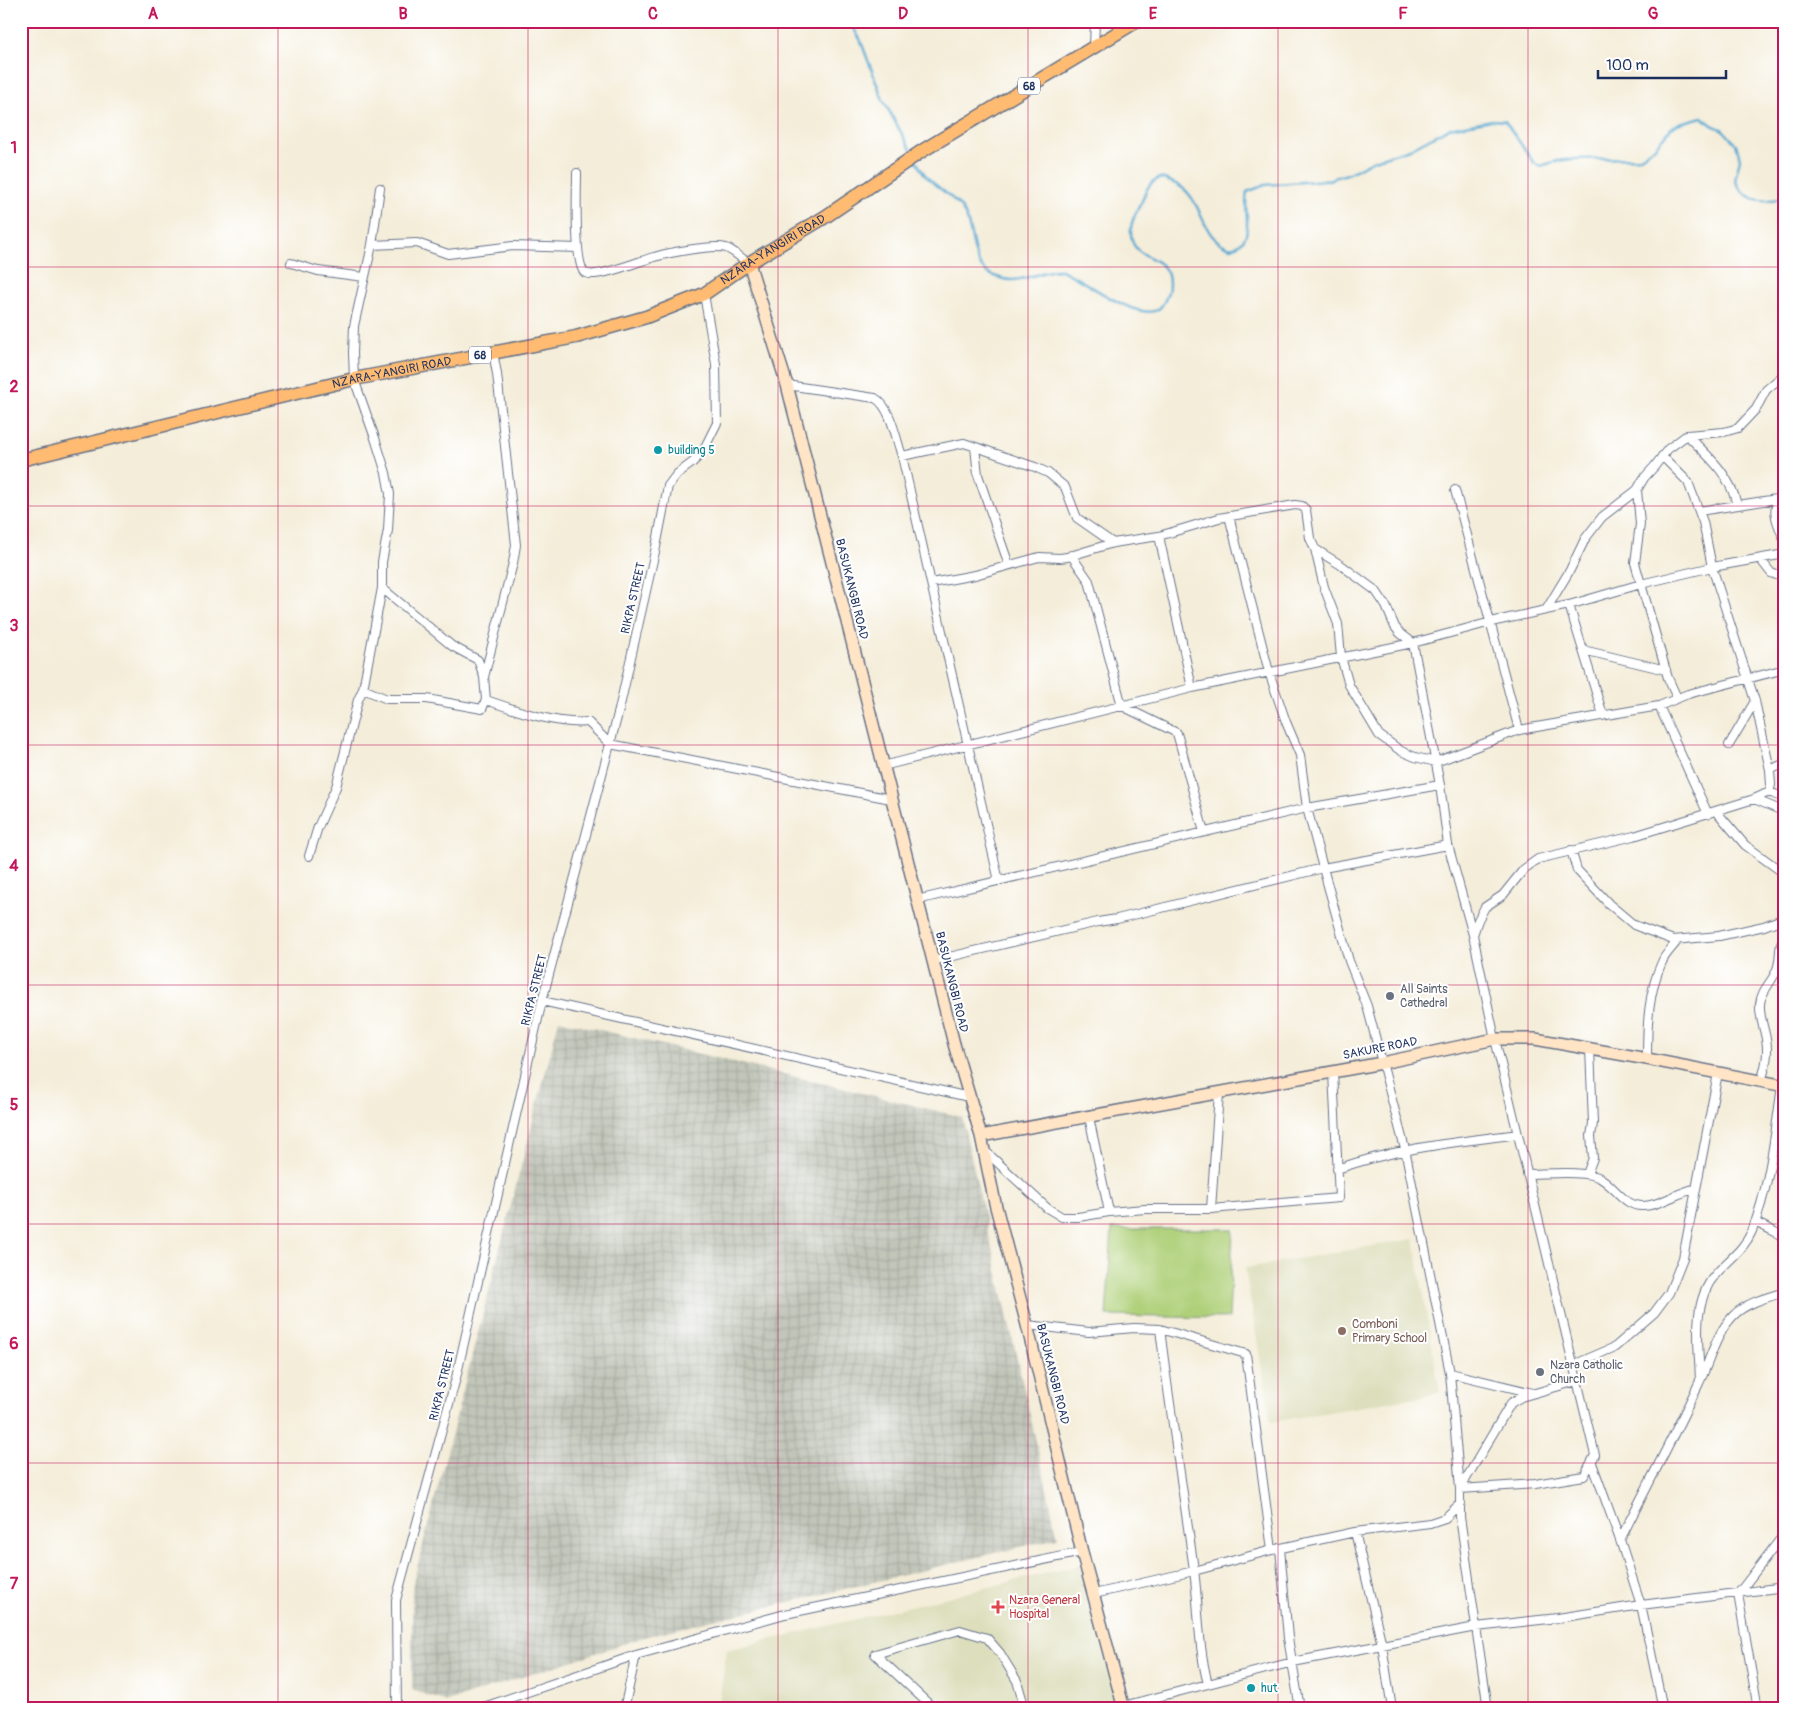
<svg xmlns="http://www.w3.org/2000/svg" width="1806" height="1730" font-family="Pangolin,sans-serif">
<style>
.built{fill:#dddebc}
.industrial{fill:url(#industrial-grid)}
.garden{fill:#afd079;stroke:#65806c}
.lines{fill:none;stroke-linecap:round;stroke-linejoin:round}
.stream{stroke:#57a8d2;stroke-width:2.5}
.street-casing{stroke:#677289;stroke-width:10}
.secondary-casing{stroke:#677289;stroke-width:14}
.primary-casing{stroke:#677289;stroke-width:15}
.street{stroke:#fff;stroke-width:8}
.secondary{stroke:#ffe4c6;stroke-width:11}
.primary{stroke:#ffbb71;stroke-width:12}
.grid{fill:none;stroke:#c2185b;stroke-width:1;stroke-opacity:0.55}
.culture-dot{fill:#0f9aa8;stroke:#fff;stroke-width:2}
.worship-dot{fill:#6b7280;stroke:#fff;stroke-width:2}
.education-dot{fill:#8d6e63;stroke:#fff;stroke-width:2}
.health-dot{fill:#e0444e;stroke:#fff;stroke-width:2}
.labels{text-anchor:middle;stroke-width:4;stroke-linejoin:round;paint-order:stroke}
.shield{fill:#fff;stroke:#5f6d8e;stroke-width:1}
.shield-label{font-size:11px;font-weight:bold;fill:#1b2f5e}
.street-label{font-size:12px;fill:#1b2f5e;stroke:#fff}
.culture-label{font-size:12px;fill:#0d838f;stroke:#fff;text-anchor:start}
.worship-label{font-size:12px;fill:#5b616d;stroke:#fff;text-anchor:start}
.education-label{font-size:12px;fill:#785e54;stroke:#fff;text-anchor:start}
.health-label{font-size:12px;fill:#be3a42;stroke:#fff;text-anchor:start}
.neatline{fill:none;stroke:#c2185b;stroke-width:2}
.grid-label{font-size:16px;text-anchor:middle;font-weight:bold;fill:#c2185b}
</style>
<defs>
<pattern id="industrial-grid" width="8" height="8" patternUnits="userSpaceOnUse" patternTransform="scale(1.25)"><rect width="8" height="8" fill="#c2c6b9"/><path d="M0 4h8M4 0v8" fill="none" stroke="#a6aaa1"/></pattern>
</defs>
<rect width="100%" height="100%" fill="#fff"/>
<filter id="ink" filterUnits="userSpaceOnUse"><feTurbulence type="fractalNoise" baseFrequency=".02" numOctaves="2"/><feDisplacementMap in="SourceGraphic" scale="10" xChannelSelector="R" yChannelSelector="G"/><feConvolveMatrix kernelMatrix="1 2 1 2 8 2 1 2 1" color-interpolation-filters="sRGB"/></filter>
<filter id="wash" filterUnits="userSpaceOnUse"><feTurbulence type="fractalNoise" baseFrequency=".0096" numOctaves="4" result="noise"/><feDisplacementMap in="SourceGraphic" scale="20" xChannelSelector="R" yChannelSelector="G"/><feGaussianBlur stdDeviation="1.12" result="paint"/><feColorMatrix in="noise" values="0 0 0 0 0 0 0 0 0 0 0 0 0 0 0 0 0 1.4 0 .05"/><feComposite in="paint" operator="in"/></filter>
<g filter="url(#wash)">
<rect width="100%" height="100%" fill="#f4edd9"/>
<path class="built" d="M 1414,1239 L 1440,1393 L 1271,1422 L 1245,1268 Z
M 1081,1565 L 1119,1709 L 718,1709 L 727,1650 Z"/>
<path class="industrial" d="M 559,1020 L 962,1117 L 1058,1538 L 647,1636 L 447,1702 L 412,1690 L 412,1587 Z"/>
<path class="garden" d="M 1112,1229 L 1233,1229 L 1229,1318 L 1106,1316 Z"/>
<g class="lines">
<path class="stream" d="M 849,21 L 860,39 L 883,100 L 912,152
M 915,159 C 918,163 920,168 923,172 C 933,187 952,194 962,209 C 977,231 967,269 997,277 C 1002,279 1007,280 1012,280 C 1029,280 1044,269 1061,270 C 1082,278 1135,321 1157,310 C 1160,309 1162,305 1164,302 C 1167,297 1169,290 1169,284 C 1169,250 1129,265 1131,229 C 1131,220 1138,209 1142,201 C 1146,190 1149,182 1160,178 C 1169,180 1182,186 1188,193 C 1205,212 1202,239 1231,248 C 1258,240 1242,212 1247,192 L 1265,185 L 1328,180 L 1350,173 L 1374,160 L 1410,149 L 1449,128 L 1492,120 L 1505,121 L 1534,163 L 1540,166 L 1558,161 L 1573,159 L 1639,158 L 1655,147 L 1672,127 L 1680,123 L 1702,117 L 1712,125 L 1723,130 L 1736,144 L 1740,159 L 1735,180 C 1744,202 1764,203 1785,198"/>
</g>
</g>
<g filter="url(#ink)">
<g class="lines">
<defs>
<path id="street" d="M 1094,47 L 1095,21
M 577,173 C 577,191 574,260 584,272 C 592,281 642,260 654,257 C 668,253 713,244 726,248 C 734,251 742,259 749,263
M 380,188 L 372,245 L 354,326 L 353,353 L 354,379 L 375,438 L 386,473 L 390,494 L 388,530 L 382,562 L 382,588 L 452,646 L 478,660 L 484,677 L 486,700 C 515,710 558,725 588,722 L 610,744 L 891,799
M 372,245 L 417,243 L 448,254 L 513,246 L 578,248
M 291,263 L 318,271 L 364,277
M 787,385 L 875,398 C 891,407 896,439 902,456 L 964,443 L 1035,467 L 1048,473 L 1065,487 L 1077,518 L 1113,543
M 1687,435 C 1709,457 1730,474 1737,505
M 975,447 L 978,475 L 1009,565
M 902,456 L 999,881
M 1455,490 L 1519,730
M 1637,490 L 1640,524 L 1635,563 L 1668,678 L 1677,698
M 1785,492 C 1768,507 1777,523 1785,541
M 1699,511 L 1777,499
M 1229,516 L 1269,672 L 1286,722 L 1300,755 L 1307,808 L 1323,868 L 1349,961 L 1367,1006 L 1405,1149 L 1450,1373 L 1460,1489 L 1460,1517 L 1488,1709
M 1159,536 L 1192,688
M 1315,549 L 1324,587 L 1338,624 L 1341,657 L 1349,685 L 1379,735 L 1401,751 L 1415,757 L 1436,762 L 1519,730 L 1659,706 L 1688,694 L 1785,669
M 1071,555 L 1089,581 L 1122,706 L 1177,733 L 1204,832
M 1761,560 L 1771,573 L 1785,578
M 931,583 L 975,575 L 1039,557 L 1060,558 L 1067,557 L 1113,543 L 1159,536 L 1219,518 L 1295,505 L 1302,506 L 1306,510 L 1310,538 L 1315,549 L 1341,565 L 1376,591 L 1386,606 L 1395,627 L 1400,633 L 1413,643 L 1440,785 L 1448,845 L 1473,935 L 1495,1039 L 1595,1455 L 1584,1476 L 1535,1484 L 1460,1489
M 1569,605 L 1603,715
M 1546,610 L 1570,570 L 1585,539 L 1602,517 L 1637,490 L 1644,478 L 1654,467 L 1668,449 L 1687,435 L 1724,432 L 1738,428 L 1756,409 L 1766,390 L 1780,378
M 1583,650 L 1666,670
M 484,677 L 513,563 L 516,545 L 497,374 L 493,352
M 363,689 L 387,699 L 427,699 L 482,709 L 486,700
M 1659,706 L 1708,814
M 1729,745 L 1755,701
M 883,766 L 1192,688 L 1413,643 L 1491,622 L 1569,605 L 1641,584 L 1712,567 L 1785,554
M 1770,770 L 1785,763
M 1769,792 L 1785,798
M 1754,799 L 1785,812
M 1716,811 L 1745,845 L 1785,874
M 1571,850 L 1577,870 L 1609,904 L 1634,925 L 1673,940 L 1719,936 L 1764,926 L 1785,918
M 309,856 L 318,827 L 336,787 L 358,700 L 363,689 L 382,588
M 917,900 L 1307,808 L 1440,785
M 1473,935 L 1478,920 L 1485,907 L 1503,895 L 1524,869 L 1538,859 L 1634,836 L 1754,799 L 1769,792 L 1771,785 L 1770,770 L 1755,701 L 1712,567 L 1703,522 L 1688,482 L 1662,456
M 932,961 L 1098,922 L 1117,919 L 1323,868 L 1448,845
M 542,1001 L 969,1097
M 1647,1059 C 1647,1026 1648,992 1662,962 C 1665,954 1673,947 1678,940
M 1761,1081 C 1766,1067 1769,1054 1766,1039 C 1764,1027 1759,1016 1760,1004 C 1761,989 1775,980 1778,966 C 1781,955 1778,945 1785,936
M 1089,1117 L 1109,1212
M 984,1150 L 1047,1208 L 1062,1217 L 1078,1217 L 1109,1212 L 1145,1209 L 1211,1209 L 1339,1198 L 1333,1072
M 1337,1169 C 1396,1148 1457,1142 1518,1134
M 1527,1174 C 1545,1174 1587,1170 1600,1178 C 1615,1186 1625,1208 1644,1206 C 1662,1205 1677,1192 1695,1189
M 1587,1174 L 1593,1158 L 1591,1136 L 1593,1123 L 1590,1048
M 1211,1209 L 1219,1093
M 1755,1222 L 1785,1237
M 1027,1325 L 1089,1332 L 1134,1328 L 1160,1329 L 1246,1354 L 1272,1550
M 1160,1329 C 1170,1410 1183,1490 1194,1570 C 1199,1608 1198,1647 1208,1684
M 1573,1365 L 1615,1347 L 1654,1313 L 1669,1293 L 1683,1258 L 1718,1073
M 1450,1373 L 1533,1393
M 1700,1381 C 1699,1346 1691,1303 1715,1275 C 1728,1260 1744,1250 1752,1231 C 1770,1185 1775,1134 1782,1086
M 1592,1463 L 1620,1540 L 1641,1605 L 1663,1709
M 1460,1489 L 1511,1403 L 1521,1397 L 1577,1381
M 1355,1532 L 1382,1645 L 1392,1709
M 1620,1540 C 1646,1488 1674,1436 1699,1383 C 1710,1361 1715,1335 1733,1316 C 1745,1303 1768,1297 1785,1292
M 1280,1548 L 1288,1638 L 1300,1709
M 1094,1594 L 1194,1571 L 1272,1550 L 1355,1532 L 1430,1523 L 1445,1518 L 1461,1503
M 875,1654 L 960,1630 L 987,1638 L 1000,1653 L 1017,1681 L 1025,1709
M 875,1654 L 934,1709
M 1123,1706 L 1293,1662 L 1476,1627 L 1558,1618 L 1641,1605 L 1785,1587
M 397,1709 L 396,1600 L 456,1378 L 542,1001 L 619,710 L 656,547 L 668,486 L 677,474 L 692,463 L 702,453 L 717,423 L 716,364 L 704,294
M 478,1709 L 636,1655 L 785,1614 L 1082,1552
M 624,1709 L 636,1655
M 1758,1709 L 1738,1594 L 1785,1533"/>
<path id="secondary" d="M 749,263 L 787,385 L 954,1044 L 981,1136 L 995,1203 L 1027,1325 L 1082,1552 L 1124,1709
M 981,1136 L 1382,1063 L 1495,1039 L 1535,1039 L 1647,1059 L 1785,1086"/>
<g id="primary">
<path id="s1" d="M 21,460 L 354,379 L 576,337 L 646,317 L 704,294 L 749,263 L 825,217 L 922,151 L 1137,21"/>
</g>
</defs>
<use href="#street" class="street-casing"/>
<use href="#secondary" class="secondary-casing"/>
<use href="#primary" class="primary-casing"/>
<use href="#street" class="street"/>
<use href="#secondary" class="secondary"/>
<use href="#primary" class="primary"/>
</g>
</g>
<path class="grid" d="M 278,21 L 278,1709M 528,21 L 528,1709M 778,21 L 778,1709M 1028,21 L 1028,1709M 1278,21 L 1278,1709M 1528,21 L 1528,1709M 21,267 L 1785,267M 21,506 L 1785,506M 21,745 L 1785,745M 21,985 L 1785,985M 21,1224 L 1785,1224M 21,1463 L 1785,1463"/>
<g class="culture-dot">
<circle cx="658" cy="450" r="5"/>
<circle cx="1251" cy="1688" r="5"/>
</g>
<g class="worship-dot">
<circle cx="1390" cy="996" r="5"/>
<circle cx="1540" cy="1372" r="5"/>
</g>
<circle class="education-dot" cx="1342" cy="1331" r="5"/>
<path class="health-dot" d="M995.5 1599.5h5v5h5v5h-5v5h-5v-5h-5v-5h5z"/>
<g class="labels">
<g class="shield">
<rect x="1018" y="77.5" width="22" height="17" rx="4"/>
<rect x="469" y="346.5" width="22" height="17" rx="4"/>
</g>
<g class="shield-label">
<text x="1029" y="90">68</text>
<text x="480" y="359">68</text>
</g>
<g class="street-label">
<text dy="4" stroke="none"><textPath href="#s1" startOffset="786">NZARA-YANGIRI ROAD</textPath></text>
<text dy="4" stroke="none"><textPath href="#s1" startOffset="381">NZARA-YANGIRI ROAD</textPath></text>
<text transform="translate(852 589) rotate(76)" y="4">BASUKANGBI ROAD</text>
<text transform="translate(633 598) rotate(-77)" y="4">RIKPA STREET</text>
<text transform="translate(952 982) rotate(76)" y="4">BASUKANGBI ROAD</text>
<text transform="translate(534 990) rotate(-76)" y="4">RIKPA STREET</text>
<text transform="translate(1380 1048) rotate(-11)" y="4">SAKURE ROAD</text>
<text transform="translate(1053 1374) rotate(76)" y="4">BASUKANGBI ROAD</text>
<text transform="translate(442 1385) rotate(-76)" y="4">RIKPA STREET</text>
</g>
<g class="culture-label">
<text x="668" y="454">building 5</text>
<text x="1261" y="1692">hut</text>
</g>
<g class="worship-label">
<text x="1400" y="993">All Saints<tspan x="1400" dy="14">Cathedral</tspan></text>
<text x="1550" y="1369">Nzara Catholic<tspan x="1550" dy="14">Church</tspan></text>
</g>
<g class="education-label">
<text x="1352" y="1328">Comboni<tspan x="1352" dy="14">Primary School</tspan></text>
</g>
<g class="health-label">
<text x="1009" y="1604">Nzara General<tspan x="1009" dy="14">Hospital</tspan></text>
</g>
</g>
<rect width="1806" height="1730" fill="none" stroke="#fff" stroke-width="55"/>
<path d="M1598 70v8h128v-8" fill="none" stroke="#1b2f5e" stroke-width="2.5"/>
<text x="1606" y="70" font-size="15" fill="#1b2f5e" stroke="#ffffff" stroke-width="4" paint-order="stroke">100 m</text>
<rect x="28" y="28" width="1750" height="1674" class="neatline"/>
<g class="grid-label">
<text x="153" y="19">A</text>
<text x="403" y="19">B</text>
<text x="653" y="19">C</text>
<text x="903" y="19">D</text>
<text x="1153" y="19">E</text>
<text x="1403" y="19">F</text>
<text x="1653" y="19">G</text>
<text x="14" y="153">1</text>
<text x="14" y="392">2</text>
<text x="14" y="631">3</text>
<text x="14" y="871">4</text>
<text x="14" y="1110">5</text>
<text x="14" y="1349">6</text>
<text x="14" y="1589">7</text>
</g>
</svg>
